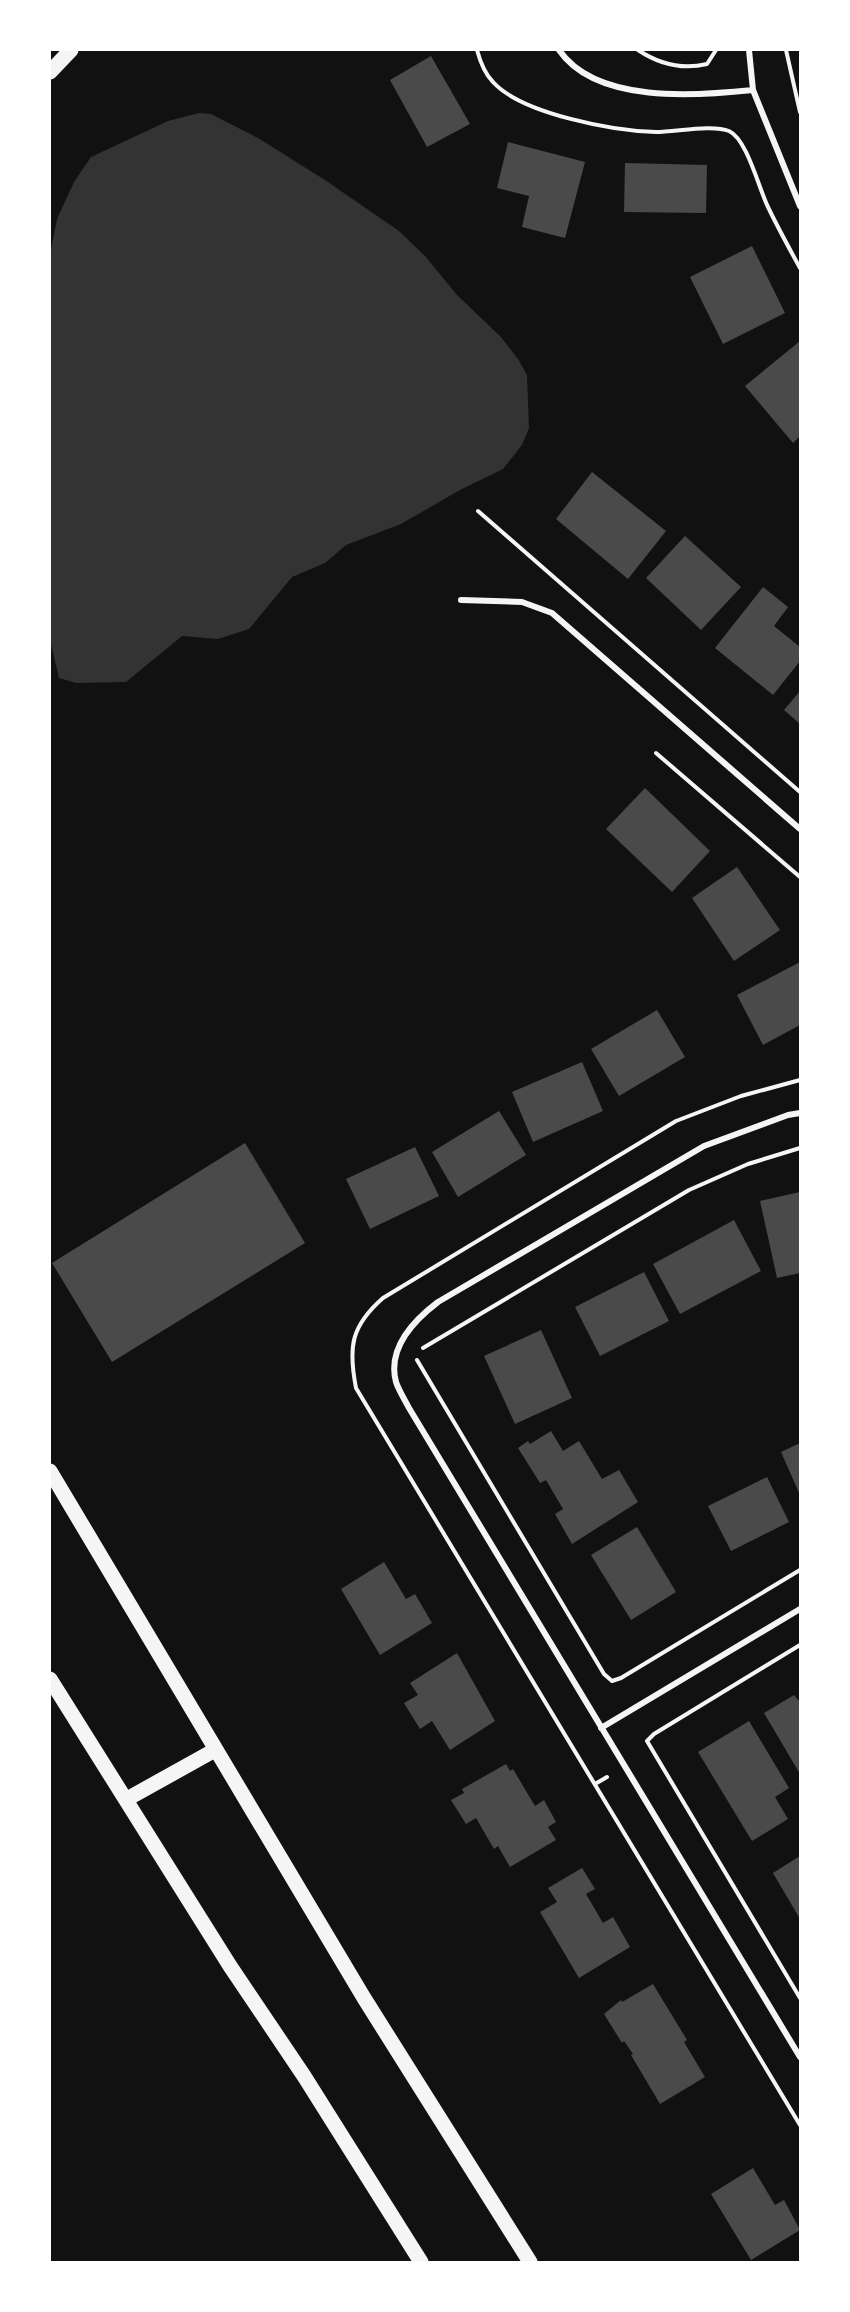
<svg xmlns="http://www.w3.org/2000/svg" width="850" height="2312" font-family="'Asap Condensed',sans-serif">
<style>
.water{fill:#333}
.building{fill:#4a4a4a}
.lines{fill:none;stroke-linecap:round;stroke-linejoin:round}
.path{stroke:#f5f5f5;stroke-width:4}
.minor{stroke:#f5f5f5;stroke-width:6}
.primary{stroke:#f5f5f5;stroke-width:15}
</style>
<rect width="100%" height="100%" fill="#111"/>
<path class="water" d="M 199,113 L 211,114 L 258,138 L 325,180 L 399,231 L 425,256 L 457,295 L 501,337 L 518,359 L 527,375 L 529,428 L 522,445 L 503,469 L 460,490 L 401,524 L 346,545 L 325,563 L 292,577 L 249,629 L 218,639 L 182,636 L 126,682 L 76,683 L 59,678 L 50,640 L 50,255 L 57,219 L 74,182 L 91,157 L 168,121 Z"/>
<path class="building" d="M 431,56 L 470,124 L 427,147 L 390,80 Z
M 508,142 L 585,162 L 565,238 L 522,227 L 529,196 L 497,188 Z
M 625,163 L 707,165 L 706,213 L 624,212 Z
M 752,246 L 785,313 L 723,344 L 690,277 Z
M 800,341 L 800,436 L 793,443 L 745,386 Z
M 592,472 L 666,531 L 628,579 L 556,519 Z
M 685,536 L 741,587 L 701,630 L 646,578 Z
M 763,587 L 788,607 L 774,626 L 800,647 L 800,661 L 773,695 L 715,648 Z
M 800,691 L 800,724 L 784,710 Z
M 645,788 L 710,851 L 672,892 L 606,829 Z
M 737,867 L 780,930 L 734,961 L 692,898 Z
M 800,962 L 800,1025 L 763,1045 L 737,995 Z
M 657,1010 L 685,1057 L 619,1096 L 591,1049 Z
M 582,1062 L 603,1111 L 533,1142 L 512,1092 Z
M 499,1111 L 526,1155 L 458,1197 L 432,1152 Z
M 245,1143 L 305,1243 L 112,1362 L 52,1263 Z
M 415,1147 L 439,1196 L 370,1229 L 346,1179 Z
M 800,1192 L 800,1273 L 777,1278 L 760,1201 Z
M 734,1220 L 761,1271 L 680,1314 L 653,1264 Z
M 644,1272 L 669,1321 L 600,1356 L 575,1307 Z
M 541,1330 L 572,1398 L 515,1424 L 484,1356 Z
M 551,1431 L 563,1451 L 579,1441 L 602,1479 L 619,1470 L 638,1502 L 572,1544 L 555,1514 L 563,1509 L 546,1480 L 540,1483 L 518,1448 L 528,1441 L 530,1444 Z
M 800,1443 L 800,1495 L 781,1452 Z
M 767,1477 L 789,1522 L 731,1551 L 708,1506 Z
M 637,1527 L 676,1592 L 631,1620 L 591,1555 Z
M 384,1562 L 406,1599 L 415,1594 L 432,1623 L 380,1655 L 341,1589 Z
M 457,1653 L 495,1721 L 450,1750 L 432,1721 L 420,1729 L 404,1703 L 418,1695 L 410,1683 Z
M 794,1695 L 800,1702 L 800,1774 L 764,1713 Z
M 749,1721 L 789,1788 L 775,1797 L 788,1819 L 752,1841 L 698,1752 Z
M 506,1764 L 510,1771 L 513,1769 L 535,1806 L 544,1800 L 556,1822 L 548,1827 L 556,1840 L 510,1867 L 498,1846 L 494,1849 L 476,1818 L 466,1824 L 451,1800 L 464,1793 L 462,1789 Z
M 800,1856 L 800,1919 L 773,1873 Z
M 582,1868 L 595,1889 L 586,1894 L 603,1923 L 613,1917 L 630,1947 L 579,1978 L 540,1912 L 557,1902 L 548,1888 Z
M 653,1984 L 687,2040 L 684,2042 L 705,2077 L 660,2104 L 631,2055 L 633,2054 L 624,2041 L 622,2043 L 604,2014 L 621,2000 L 622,2002 Z
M 753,2168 L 775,2205 L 784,2200 L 800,2230 L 751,2260 L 711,2194 Z"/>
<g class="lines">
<path class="path" d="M 477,50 C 480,61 484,73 493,82 C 522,114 614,131 656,132 C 676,132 712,124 729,131 C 747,139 759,189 768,207 C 778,228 789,248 800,268
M 638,50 C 659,64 682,70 707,64 L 716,50
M 786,50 L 800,112
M 478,511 L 800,792
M 656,753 L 800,877
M 800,1080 L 741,1096 L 676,1121 L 383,1298 C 351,1326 348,1347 356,1388 L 800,2125
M 423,1348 L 689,1190 L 748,1164 L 800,1148
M 417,1360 L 604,1674 L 612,1681 L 621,1678 L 800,1570
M 800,1645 L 654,1734 L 647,1741 L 800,1998
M 595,1784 L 607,1777"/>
<path class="minor" d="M 559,50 C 596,104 696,96 753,90
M 749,50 L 753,90 L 800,206
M 461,600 L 522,602 L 552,613 L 800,829
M 800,1113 L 788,1115 L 704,1146 L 438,1302 C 413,1321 387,1348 396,1382 C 399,1391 405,1400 409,1408 L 800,2057
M 601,1728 L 800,1609"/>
<path class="primary" d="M 50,72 L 71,50
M 50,1471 L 364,1998 L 530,2262
M 50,1679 L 230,1966 L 304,2076 L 421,2262
M 127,1799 L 215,1750"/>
</g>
<rect width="850" height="2312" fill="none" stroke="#ffffff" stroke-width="102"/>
</svg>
